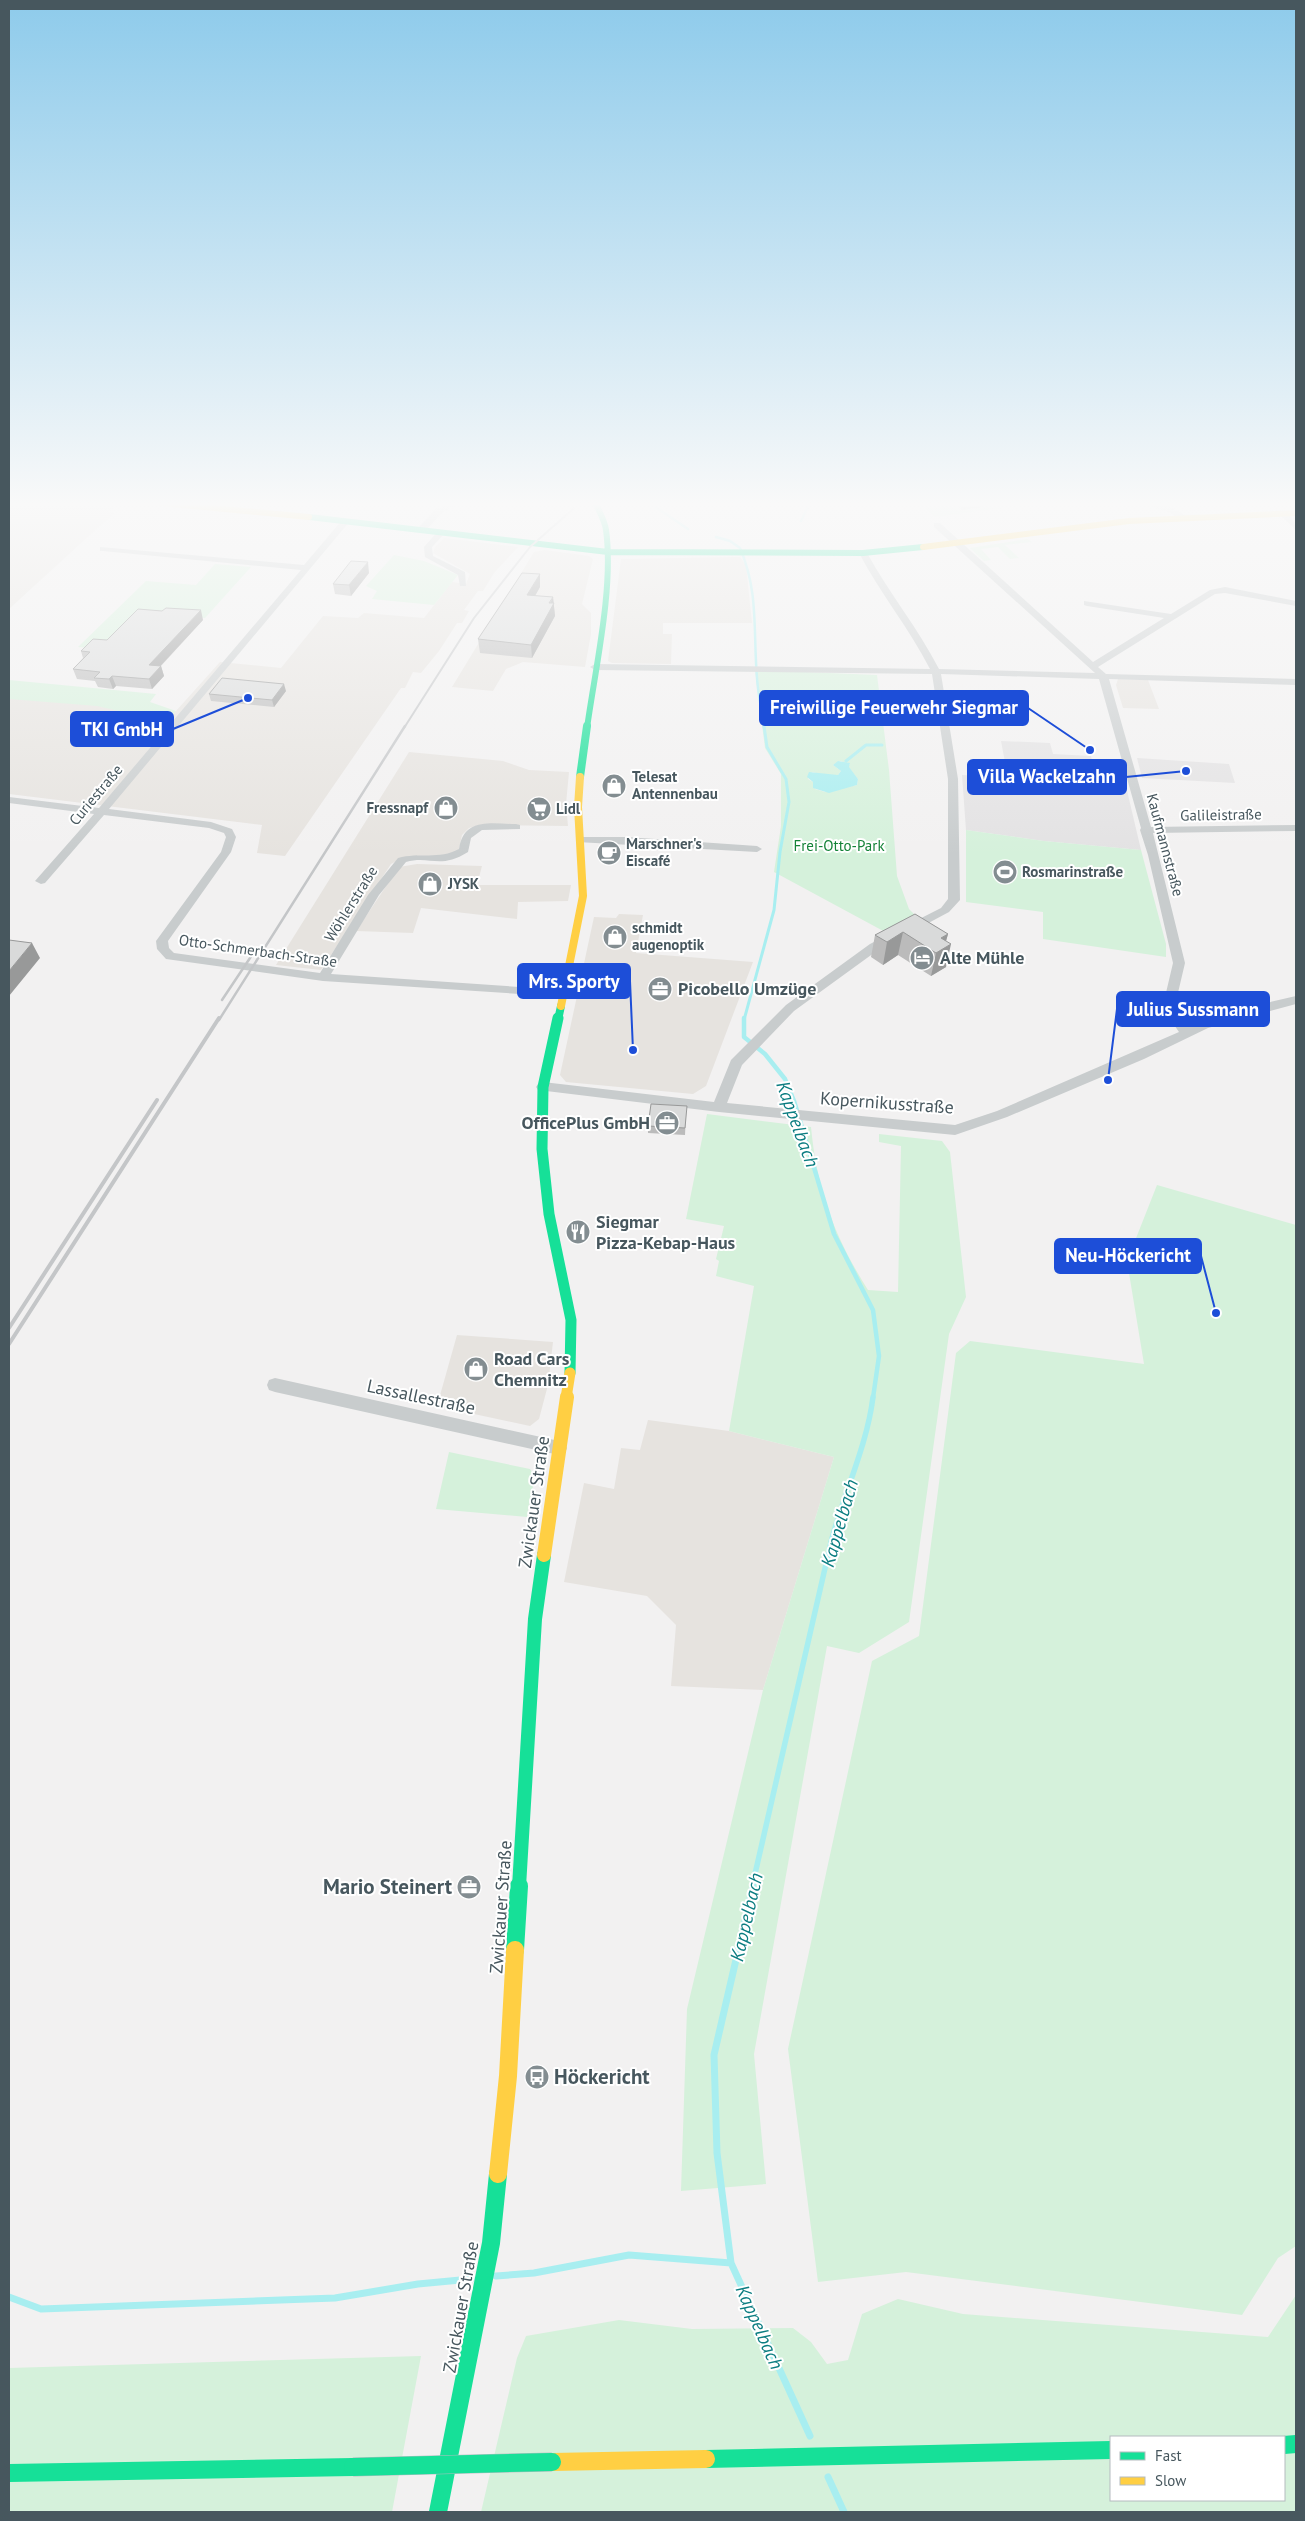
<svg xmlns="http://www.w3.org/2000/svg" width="1305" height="2521" font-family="'PT Sans',sans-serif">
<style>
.commercial{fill:#e6e3df}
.education{fill:#e3e2e3}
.green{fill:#d5f1db;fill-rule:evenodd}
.water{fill:#a8eef0}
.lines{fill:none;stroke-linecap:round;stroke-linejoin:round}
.stream-far4{stroke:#a8eef0;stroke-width:2.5}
.stream-far3{stroke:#a8eef0;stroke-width:3}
.stream-far2{stroke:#a8eef0;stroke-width:4.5}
.stream-far1{stroke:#a8eef0;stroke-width:5.5}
.stream{stroke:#a8eef0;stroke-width:7}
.street{fill:#c8cccd;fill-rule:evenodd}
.fast-far4{stroke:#16e098;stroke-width:6}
.fast-far3{stroke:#16e098;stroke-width:8}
.fast-far2{stroke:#16e098;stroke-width:11}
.fast-far1{stroke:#16e098;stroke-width:14}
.fast{stroke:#16e098;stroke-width:18}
.slow-far4{stroke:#ffcf43;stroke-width:6}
.slow-far3{stroke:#ffcf43;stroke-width:8}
.slow-far2{stroke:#ffcf43;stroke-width:11}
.slow-far1{stroke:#ffcf43;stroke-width:14}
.slow{stroke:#ffcf43;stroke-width:18}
.rail-far2{stroke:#c4c6c8;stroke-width:2}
.rail-far1{stroke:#c4c6c8;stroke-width:2.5}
.rail{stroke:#c4c6c8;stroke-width:4}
.fast-bridge-casing{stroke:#b6bdc1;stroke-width:19;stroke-linecap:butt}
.fast-bridge{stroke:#16e098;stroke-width:18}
.wall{fill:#bbb}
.shaded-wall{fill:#989999}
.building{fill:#d9dada;stroke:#989999}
.labels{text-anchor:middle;stroke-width:4;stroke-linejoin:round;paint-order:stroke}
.far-poi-label{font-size:15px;font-weight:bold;fill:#47575e;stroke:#fff;text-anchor:start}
.far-street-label{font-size:15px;fill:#47575e;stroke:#fff}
.far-park-label{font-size:15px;fill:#148338;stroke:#fff}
.poi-label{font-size:18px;font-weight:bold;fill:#47575e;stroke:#fff;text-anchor:start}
.street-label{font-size:18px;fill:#47575e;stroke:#fff}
.water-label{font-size:19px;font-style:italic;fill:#0b7d81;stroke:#fff}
.near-poi-label{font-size:21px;font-weight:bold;fill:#47575e;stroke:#fff;text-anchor:end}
.leader{fill:none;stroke:#1d4ed8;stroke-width:2}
.callout-dot{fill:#1d4ed8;stroke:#fff;stroke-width:2}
.callout{fill:#1d4ed8;stroke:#1d4ed8;stroke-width:2}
.callout-label{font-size:19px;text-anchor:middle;font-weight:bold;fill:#fff}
</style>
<rect width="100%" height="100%" fill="#f2f1f1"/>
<path class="commercial" d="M 9,502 L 62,502 L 113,505 L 115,507 L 108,512 L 114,513 L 9,609 Z
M 444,538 L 518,547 L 494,573 L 483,591 L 478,591 L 464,610 L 469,611 L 462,623 L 457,623 L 439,651 L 421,673 L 413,672 L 405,688 L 401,688 L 285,856 L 257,853 L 262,825 L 9,794 L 9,692 L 176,711 L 220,662 L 281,668 L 323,616 L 358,618 L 364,613 L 424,618 L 452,582 L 466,584 L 470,574 L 433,553 L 435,547 Z
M 545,550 L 589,556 L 593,559 L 582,604 L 591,613 L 591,634 L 585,667 L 523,662 L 506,669 L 493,691 L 452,687 L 534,552 Z
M 740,557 L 746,565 L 752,623 L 663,623 L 663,634 L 672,634 L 671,664 L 612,663 L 608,661 L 621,559 Z
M 1118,679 L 1148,680 L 1159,709 L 1123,708 L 1116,685 Z
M 409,752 L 503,761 L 529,770 L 569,772 L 566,804 L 568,826 L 479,825 L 469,828 L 462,835 L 458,853 L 421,858 L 404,857 L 391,864 L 321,970 L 276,965 Z
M 417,864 L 482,866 L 477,885 L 571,885 L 568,901 L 518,902 L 517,919 L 421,908 L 413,933 L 356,931 L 399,867 Z
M 619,914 L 643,915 L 636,953 L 753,962 L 706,1086 L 693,1094 L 566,1082 L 560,1075 L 594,917 L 616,918 Z
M 457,1335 L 553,1342 L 548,1385 L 539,1419 L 530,1426 L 437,1406 Z
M 648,1420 L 729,1431 L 834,1457 L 763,1690 L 671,1686 L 676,1625 L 647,1596 L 564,1582 L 584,1483 L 614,1489 L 621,1448 L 640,1450 Z"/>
<path class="education" d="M 1001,741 L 1050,743 L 1053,754 L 1091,756 L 1097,781 L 1125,782 L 1141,850 L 1044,841 L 966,830 L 962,775 L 1008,778 Z
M 1137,758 L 1229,764 L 1235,783 L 1142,778 Z"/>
<path class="green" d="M 918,502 L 1012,502 L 1016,506 L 935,517 Z
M 1027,539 L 1032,542 L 1005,545 L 1019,558 L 1010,559 L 998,547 L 981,549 L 991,560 L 984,561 L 970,548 Z
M 394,555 L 424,561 L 458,575 L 434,605 L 372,599 L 377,591 L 366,586 Z
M 215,564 L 251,567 L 205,618 L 168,615 L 111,650 L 78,647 L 146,581 L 196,585 Z
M 755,670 L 877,675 L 889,770 L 897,876 L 909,909 L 917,917 L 887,933 L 774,872 L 781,826 L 781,774 L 765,748 ZM 840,761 L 850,764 L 848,767 L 858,779 L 857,785 L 825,792 L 815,789 L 813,782 L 808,779 L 812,772 L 829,776 L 838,775 L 841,771 L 833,765 Z
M 9,680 L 156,694 L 150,702 L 176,711 L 167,722 L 97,706 L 9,699 Z
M 966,830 L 1044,841 L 1141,850 L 1166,944 L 1166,957 L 1043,939 L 1043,912 L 966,902 Z
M 707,1114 L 811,1127 C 817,1190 834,1236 868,1290 L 898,1292 L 901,1146 L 879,1142 L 879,1134 L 942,1141 L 950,1152 L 966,1297 L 949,1334 L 909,1622 L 859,1653 L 827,1646 L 754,2054 L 766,2184 L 681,2191 L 687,2009 L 763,1690 L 834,1457 L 729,1431 L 754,1286 L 716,1276 L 719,1261 L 716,1259 L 724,1226 L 686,1219 Z
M 1157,1185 L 1296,1225 L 1296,2246 L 1278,2258 L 1242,2315 L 906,2272 L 818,2282 L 788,2049 L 872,1661 L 919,1636 L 956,1353 L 970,1341 L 1144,1364 L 1127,1261 Z
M 449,1452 L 530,1469 L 535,1476 L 527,1517 L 436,1509 Z
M 1296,2295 L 1296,2512 L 481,2512 L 517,2358 L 526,2336 L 619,2320 L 692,2329 L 793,2328 L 811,2342 L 827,2364 L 848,2360 L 862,2314 L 898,2299 L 963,2314 L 1268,2337 ZM 1111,2437 L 1284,2437 L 1284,2500 L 1111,2500 Z
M 421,2356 L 392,2512 L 9,2512 L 9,2368 Z"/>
<path class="water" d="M 838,761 L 850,763 L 849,767 L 858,779 L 857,785 L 829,793 L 813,788 L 813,782 L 807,777 L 809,772 L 838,775 L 841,771 L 833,765 Z"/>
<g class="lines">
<path class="stream-far4" d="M 648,502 L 688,529
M 801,521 L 810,502
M 716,537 L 730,541 L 740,548
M 740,548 C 759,592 753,631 757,678 C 758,694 762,711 764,728"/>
<path class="stream-far3" d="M 846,761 L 866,745 L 882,745
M 744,1020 L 774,910 L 780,852 L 789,802 L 786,779 L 767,747 L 764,726"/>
<path class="stream-far2" d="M 744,1018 L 744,1037 L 765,1054 L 785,1079 L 794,1101 L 834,1234 L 873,1310 L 879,1356 L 873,1398"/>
<path class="stream-far1" d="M 752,1887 L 831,1542 C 844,1493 867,1446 873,1397"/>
<path class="stream" d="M 753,1886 L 714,2055 L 717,2153 L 731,2263 L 810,2436
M 496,2276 L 534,2273 L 629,2255 L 731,2263
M 9,2297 L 41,2309 L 335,2298 L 418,2284 L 471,2279
M 828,2477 L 844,2512"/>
<path class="street" d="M 452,502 L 461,502 L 442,513 L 424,532 L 418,532 L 418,528 L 436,509 Z
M 1135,502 C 1152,501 1174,505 1186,517 L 1179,519 L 1169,512 Z
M 1279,510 L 1285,510 L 1296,524 L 1296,530 L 1279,514 Z
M 343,519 L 350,521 L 109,809 L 211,822 L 232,829 L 236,837 L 231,852 L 168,941 L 169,948 L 174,953 L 320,973 L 368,895 L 398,858 C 419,852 439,860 459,849 C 464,817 491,824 516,824 L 520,825 L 520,829 L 482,830 L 471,838 L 468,852 C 439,870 430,855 406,862 L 379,895 L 331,974 L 563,990 L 569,994 L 567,997 L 323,981 L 166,959 L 157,949 L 156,941 L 221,852 L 226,837 L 224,833 L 209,828 L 104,815 L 45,883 L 41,884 L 35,881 L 94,814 L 9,803 L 9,797 L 99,808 L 301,570 L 103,551 L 100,551 L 100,547 L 304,565 Z
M 934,523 L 940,523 L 1093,662 L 1164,618 L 1087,606 L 1084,605 L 1084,601 L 1171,614 L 1210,590 L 1225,587 L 1296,601 L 1296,606 L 1225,593 L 1215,594 L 1098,667 L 1106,674 L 1296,679 L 1296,685 L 1109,679 L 1151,827 L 1296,825 L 1296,831 L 1153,833 L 1185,963 L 1177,997 L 1178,1012 L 1189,1027 L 1245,1008 L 1296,996 L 1296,1004 L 1208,1028 L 1144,1059 L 1007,1117 L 955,1135 L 719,1112 L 538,1090 L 536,1087 L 538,1084 L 543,1082 L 714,1102 L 731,1060 L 786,1005 L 870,944 L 941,908 L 948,899 L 948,779 L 932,674 L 595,670 L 590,667 L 595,664 L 930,669 C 909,628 880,593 859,553 L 863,551 L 867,553 C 889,593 918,628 939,669 L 1095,673 L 934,527 ZM 941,674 L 1099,679 L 1141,828 L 1140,830 L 1148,855 L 1173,963 L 1165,997 L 1166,1013 L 1179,1032 L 997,1111 L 955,1125 L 727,1103 L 742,1065 L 794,1011 L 878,950 L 949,912 L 960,900 L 958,779 Z
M 439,530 L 446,532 L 432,547 L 433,556 L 465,572 L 466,586 L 460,586 L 458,575 L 425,557 L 424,547 Z
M 581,837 L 626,837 L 757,846 L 762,849 L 757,852 L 577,842 L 577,838 Z
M 275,1378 L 559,1441 L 565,1443 L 567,1448 L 565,1453 L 559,1455 L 275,1392 L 269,1390 L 267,1385 L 269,1380 Z"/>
<path class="fast-far4" d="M 309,517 L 608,552 L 863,553 L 923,547
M 587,728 C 595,670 614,587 606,530 C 605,521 599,511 595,502"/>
<path class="fast-far3" d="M 580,777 L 587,726
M 558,1020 L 561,1006"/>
<path class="fast-far2" d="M 558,1018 L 543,1087 L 542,1149 L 549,1214 L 571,1320 L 570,1373"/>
<path class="fast-far1" d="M 519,1887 L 535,1619 L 544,1555"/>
<path class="fast" d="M 515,1950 L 519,1886
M 1284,2445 L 1296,2444
M 706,2459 L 1111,2450
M 9,2473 L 353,2467
M 438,2512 L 491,2243 L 498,2174"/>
<path class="slow-far4" d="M 151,502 L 309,517
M 923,547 L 1129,521 L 1296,513"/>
<path class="slow-far3" d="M 561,1006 L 583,896 L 578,807 L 580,777"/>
<path class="slow-far2" d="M 566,1398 L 570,1373"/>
<path class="slow-far1" d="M 544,1555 L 567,1397"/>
<path class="slow" d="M 498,2174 L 508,2076 L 515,1950
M 552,2462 L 706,2459"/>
<path class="rail-far2" d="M 404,728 L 474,618 L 530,547 L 581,502"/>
<path class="rail-far1" d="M 222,1000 L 254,952
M 219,1020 L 405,726"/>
<path class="rail" d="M 9,1328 L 157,1100
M 9,1344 L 219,1018"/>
<defs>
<path id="fast-bridge" d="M 353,2467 L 552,2462"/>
</defs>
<use href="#fast-bridge" class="fast-bridge-casing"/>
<use href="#fast-bridge" class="fast-bridge"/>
</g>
<path class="wall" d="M 952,502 L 984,502 L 982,507 L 961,510 Z
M 369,573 L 351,596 L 335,594 L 333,584 Z
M 540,587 L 535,596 L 553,597 L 555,616 L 532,658 L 480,653 L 478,639 Z
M 203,620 L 161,666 L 164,676 L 152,689 L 116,686 L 113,689 L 98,687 L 95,681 L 77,679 L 73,669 L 83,658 L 81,651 L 107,640 Z
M 286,691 L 274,707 L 211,701 L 209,694 Z
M 915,914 L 948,934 L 946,941 L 946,967 L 931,976 L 898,955 L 883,965 L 871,957 L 875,935 Z
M 686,1113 L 685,1135 L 648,1133 L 648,1126 Z"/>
<path class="shaded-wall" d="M 963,502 L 984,502 L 982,507 L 961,510 Z
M 368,562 L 369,573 L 351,596 L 349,585 Z
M 540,574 L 540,587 L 528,608 L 527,595 Z
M 553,597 L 555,616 L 532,658 L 531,645 Z
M 201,610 L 203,620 L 152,675 L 149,665 Z
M 161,666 L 164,676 L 152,689 L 149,679 Z
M 112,676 L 116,686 L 113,689 L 109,679 Z
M 284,684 L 286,691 L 274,707 L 272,700 Z
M 903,932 L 898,955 L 883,965 L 887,942 Z
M 948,934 L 944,948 L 951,944 L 946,967 L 931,976 L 936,953 L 941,938 Z
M 32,943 L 40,958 L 9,996 L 9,971 Z"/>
<path class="building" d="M 351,561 L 368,562 L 349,585 L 333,584 Z
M 522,573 L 540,574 L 527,595 L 553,597 L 549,603 L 554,603 L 531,645 L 478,639 Z
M 166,608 L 201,610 L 149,665 L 161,666 L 149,679 L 112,676 L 109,679 L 94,678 L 100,672 L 73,669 L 90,652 L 81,651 L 93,639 L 107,640 L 138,609 L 162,611 Z
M 222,678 L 284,684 L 272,700 L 209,694 Z
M 915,914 L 948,934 L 941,938 L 951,944 L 936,953 L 903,932 L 887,942 L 875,935 Z
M 9,940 L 32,943 L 9,971 Z
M 651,1104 L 687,1106 L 685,1128 L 648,1126 Z"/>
<linearGradient id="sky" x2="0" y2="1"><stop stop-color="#8ecbeb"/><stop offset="0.59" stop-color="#f9f9f9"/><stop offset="1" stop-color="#f9f9f9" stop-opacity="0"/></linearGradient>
<rect width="1305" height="855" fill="url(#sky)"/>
<defs>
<symbol id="shop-disc" viewBox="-11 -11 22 22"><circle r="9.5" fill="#838d91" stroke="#fff"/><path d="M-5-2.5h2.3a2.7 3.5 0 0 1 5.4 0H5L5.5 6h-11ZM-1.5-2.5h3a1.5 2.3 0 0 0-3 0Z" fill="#fff"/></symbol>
<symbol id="supermarket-disc" viewBox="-11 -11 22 22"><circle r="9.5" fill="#838d91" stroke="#fff"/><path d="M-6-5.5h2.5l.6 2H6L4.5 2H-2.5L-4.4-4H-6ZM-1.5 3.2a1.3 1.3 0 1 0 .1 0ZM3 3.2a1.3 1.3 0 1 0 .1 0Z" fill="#fff"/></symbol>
<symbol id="cafe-disc" viewBox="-11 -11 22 22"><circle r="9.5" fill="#838d91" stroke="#fff"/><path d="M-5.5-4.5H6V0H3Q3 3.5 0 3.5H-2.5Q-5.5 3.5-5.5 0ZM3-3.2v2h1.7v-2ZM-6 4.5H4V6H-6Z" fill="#fff"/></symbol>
<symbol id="stadium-disc" viewBox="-11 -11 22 22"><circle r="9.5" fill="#838d91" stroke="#fff"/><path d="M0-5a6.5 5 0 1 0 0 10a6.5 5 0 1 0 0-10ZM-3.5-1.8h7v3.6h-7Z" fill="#fff"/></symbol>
<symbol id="hotel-disc" viewBox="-11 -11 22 22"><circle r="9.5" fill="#838d91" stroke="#fff"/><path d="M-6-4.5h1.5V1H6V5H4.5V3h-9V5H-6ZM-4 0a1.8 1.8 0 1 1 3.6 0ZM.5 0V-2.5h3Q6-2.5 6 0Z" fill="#fff"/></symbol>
<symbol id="office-disc" viewBox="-11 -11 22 22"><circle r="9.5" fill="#838d91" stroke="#fff"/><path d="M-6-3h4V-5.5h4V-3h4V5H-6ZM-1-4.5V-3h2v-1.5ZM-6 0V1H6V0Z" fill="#fff"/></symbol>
<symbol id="restaurant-disc" viewBox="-11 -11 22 22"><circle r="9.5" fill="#838d91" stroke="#fff"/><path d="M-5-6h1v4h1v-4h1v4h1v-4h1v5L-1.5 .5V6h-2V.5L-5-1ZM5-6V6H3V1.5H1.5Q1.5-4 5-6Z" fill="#fff"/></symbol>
<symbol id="bus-disc" viewBox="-11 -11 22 22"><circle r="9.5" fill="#838d91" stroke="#fff"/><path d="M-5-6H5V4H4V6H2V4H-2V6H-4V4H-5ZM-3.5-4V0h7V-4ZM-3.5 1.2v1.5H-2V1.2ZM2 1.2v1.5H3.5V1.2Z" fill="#fff"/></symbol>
</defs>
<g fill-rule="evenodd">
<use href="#shop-disc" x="600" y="772" width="28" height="28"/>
<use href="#shop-disc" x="432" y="794" width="28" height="28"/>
<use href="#supermarket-disc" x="525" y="795" width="28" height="28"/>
<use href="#cafe-disc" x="595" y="839" width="28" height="28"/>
<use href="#stadium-disc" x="991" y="858" width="28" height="28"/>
<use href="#shop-disc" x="416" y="870" width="28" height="28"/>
<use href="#shop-disc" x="601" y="923" width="28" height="28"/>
<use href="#hotel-disc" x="908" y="944" width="28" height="28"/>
<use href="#office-disc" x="646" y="975" width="28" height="28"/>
<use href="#office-disc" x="653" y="1109" width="28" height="28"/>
<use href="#restaurant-disc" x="564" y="1218" width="28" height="28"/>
<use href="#shop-disc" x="462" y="1355" width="28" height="28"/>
<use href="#office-disc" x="455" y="1873" width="28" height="28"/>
<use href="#bus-disc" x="523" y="2063" width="28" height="28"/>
</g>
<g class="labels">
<g class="far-poi-label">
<text x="632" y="782">Telesat<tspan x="632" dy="17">Antennenbau</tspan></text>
<text x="428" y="813" text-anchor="end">Fressnapf</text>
<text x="556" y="814">Lidl</text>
<text x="626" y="849">Marschner's<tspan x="626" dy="17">Eiscafé</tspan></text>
<text x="1022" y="877">Rosmarinstraße</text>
<text x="448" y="889">JYSK</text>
<text x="632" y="933">schmidt<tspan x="632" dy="17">augenoptik</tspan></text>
</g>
<g class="far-street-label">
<text transform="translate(96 795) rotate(-50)" y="5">Curiestraße</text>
<text transform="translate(1221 815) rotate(-1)" y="5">Galileistraße</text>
<text transform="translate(1165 845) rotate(75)" y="5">Kaufmannstraße</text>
<text transform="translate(351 904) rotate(-58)" y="5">Wöhlerstraße</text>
<text transform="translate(258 951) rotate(8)" y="5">Otto-Schmerbach-Straße</text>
</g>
<g class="far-park-label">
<text x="839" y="851">Frei-Otto-Park</text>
</g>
<g class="poi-label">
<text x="940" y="964">Alte Mühle</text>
<text x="678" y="995">Picobello Umzüge</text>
<text x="650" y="1129" text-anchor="end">OfficePlus GmbH</text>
<text x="596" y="1228">Siegmar<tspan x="596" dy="21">Pizza-Kebap-Haus</tspan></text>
<text x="494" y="1365">Road Cars<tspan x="494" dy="21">Chemnitz</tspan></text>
</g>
<g class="street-label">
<text transform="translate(887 1103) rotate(4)" y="6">Kopernikusstraße</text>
<text transform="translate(421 1397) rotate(12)" y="6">Lassallestraße</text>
<text transform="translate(534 1502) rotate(-82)" y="6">Zwickauer Straße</text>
<text transform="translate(501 1907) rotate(-86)" y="6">Zwickauer Straße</text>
<text transform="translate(461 2307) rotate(-80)" y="6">Zwickauer Straße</text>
</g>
<g class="water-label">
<text transform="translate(798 1124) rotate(70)" y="7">Kappelbach</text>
<text transform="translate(839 1523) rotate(-74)" y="7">Kappelbach</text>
<text transform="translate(746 1917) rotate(-77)" y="7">Kappelbach</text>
<text transform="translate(760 2327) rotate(66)" y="7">Kappelbach</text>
</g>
<g class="near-poi-label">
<text x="452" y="1894">Mario Steinert</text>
<text x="554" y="2084" text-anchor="start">Höckericht</text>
</g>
</g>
<path class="leader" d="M1090 750L1028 708M248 698L173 729M1186 771L1126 777M633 1050L630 981M1108 1080L1117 1009M1216 1313L1201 1256"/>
<g class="callout-dot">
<circle cx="1090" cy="750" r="5"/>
<circle cx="248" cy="698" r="5"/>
<circle cx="1186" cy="771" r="5"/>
<circle cx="633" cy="1050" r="5"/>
<circle cx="1108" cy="1080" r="5"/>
<circle cx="1216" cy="1313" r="5"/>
</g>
<g class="callout">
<rect x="760" y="691" width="268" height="34" rx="5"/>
<rect x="71" y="712" width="102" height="34" rx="5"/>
<rect x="968" y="760" width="158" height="34" rx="5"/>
<rect x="518" y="964" width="112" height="34" rx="5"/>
<rect x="1117" y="992" width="152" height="34" rx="5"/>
<rect x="1055" y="1239" width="146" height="34" rx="5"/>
</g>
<g class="callout-label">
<text x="894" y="714">Freiwillige Feuerwehr Siegmar</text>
<text x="122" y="736">TKI GmbH</text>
<text x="1047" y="783">Villa Wackelzahn</text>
<text x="574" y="988">Mrs. Sporty</text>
<text x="1193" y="1016">Julius Sussmann</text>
<text x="1128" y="1262">Neu-Höckericht</text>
</g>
<rect width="1305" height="2521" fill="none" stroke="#47575e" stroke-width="20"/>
<rect x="1110" y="2436" width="175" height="65" fill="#ffffff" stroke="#b5bcbf"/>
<rect x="1120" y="2452" width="25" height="8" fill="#16e098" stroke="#b5bcbf"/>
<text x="1155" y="2461" font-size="15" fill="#47575e">Fast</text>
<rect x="1120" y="2477" width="25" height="8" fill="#ffcf43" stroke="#b5bcbf"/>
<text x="1155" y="2486" font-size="15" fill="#47575e">Slow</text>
</svg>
